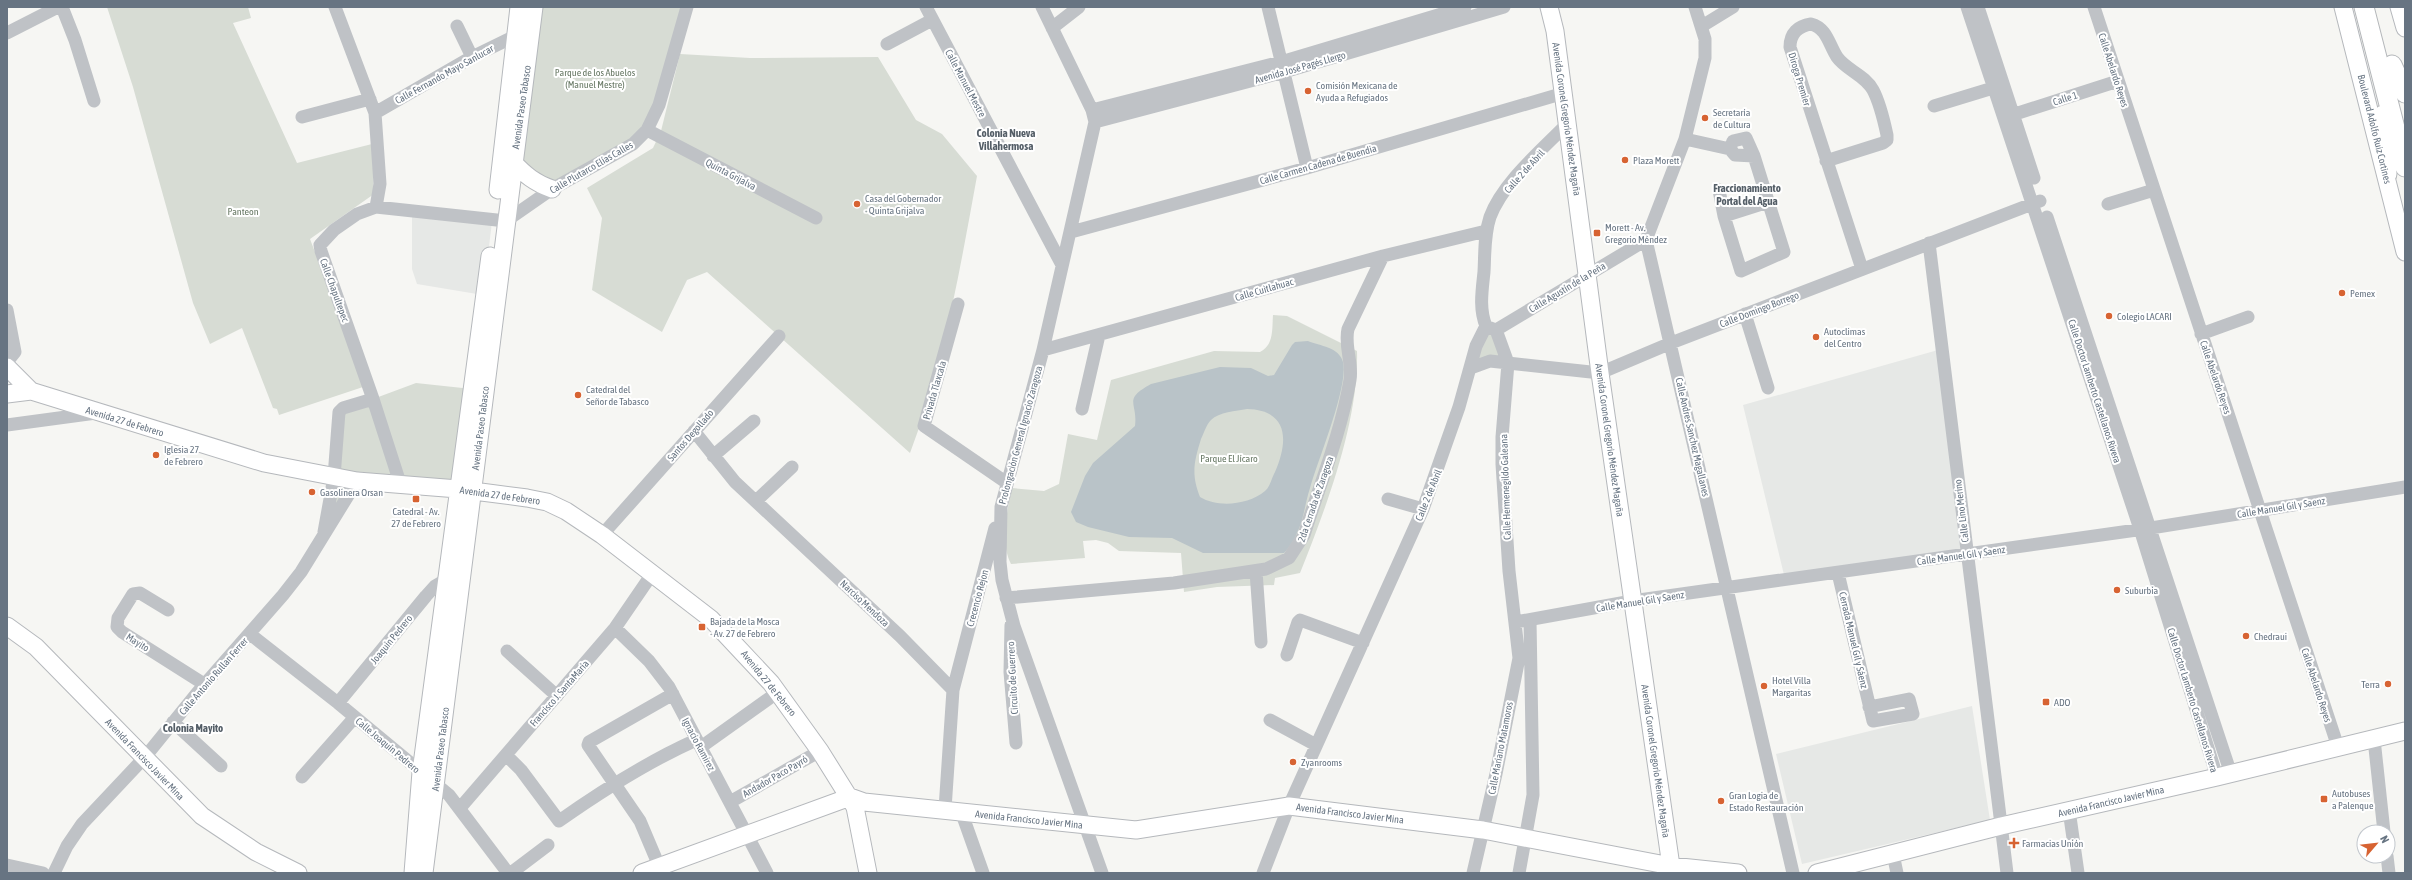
<svg xmlns="http://www.w3.org/2000/svg" width="2412" height="880" font-family="'Asap Condensed',sans-serif">
<style>
.built{fill:#e6e8e6}
.green{fill:#d7dcd4}
.water{fill:#b9c3c8;fill-rule:evenodd}
.lines{fill:none;stroke-linecap:round;stroke-linejoin:round}
.major-casing{stroke:#b5b8bc;stroke-width:19}
.highway-casing{stroke:#b4b7ba;stroke-width:21}
.minor{stroke:#bfc2c6;stroke-width:13}
.major{stroke:#fff;stroke-width:17}
.highway{stroke:#fff;stroke-width:19}
.poi-dot{fill:#d76332;stroke:#fff;stroke-width:1.5}
.labels{text-anchor:middle;stroke-width:4;stroke-linejoin:round;paint-order:stroke}
.street-label{font-size:10px;fill:#677482;stroke:#fff}
.park-label{font-size:10px;fill:#687965;stroke:#fff}
.poi-label{font-size:10px;fill:#677482;stroke:#fff;text-anchor:start}
.neighbourhood-label{font-size:11px;font-weight:bold;fill:#545e67;stroke:#fff}
</style>
<rect width="100%" height="100%" fill="#f6f6f3"/>
<path class="built" d="M 412,213 L 492,222 L 483,295 L 417,284 L 412,269 Z
M 1938,350 L 1963,551 L 1785,579 L 1743,405 Z
M 1972,706 L 1990,820 L 1802,864 L 1776,754 Z"/>
<path class="green" d="M 107,7 L 248,7 L 251,18 L 233,23 L 297,163 L 372,144 L 374,194 L 310,239 L 366,386 L 279,415 L 277,409 L 273,408 L 242,328 L 210,344 L 193,303 L 133,87 Z
M 534,7 L 683,7 L 647,130 L 552,189 L 513,162 Z
M 680,54 L 750,58 L 878,57 L 916,120 L 942,134 L 977,176 C 960,269 944,364 910,453 L 707,272 L 687,280 L 662,332 L 592,290 L 602,218 L 587,188 L 653,148 L 661,131 Z
M 1273,315 L 1287,316 L 1357,351 C 1359,421 1326,508 1300,573 L 1275,578 L 1274,585 L 1217,587 L 1184,592 L 1181,553 L 1119,551 L 1108,543 L 1096,540 L 1083,541 L 1085,558 L 1011,564 C 1000,543 1007,510 1012,488 L 1044,491 L 1059,484 L 1068,434 L 1097,440 L 1111,380 L 1214,351 L 1260,352 C 1274,345 1272,329 1273,315 Z
M 1486,326 L 1508,363 L 1480,363 L 1476,346 Z
M 416,383 L 472,389 L 458,489 L 357,482 L 324,532 L 338,417 L 373,399 Z"/>
<path class="water" d="M 1308,341 C 1320,346 1339,347 1343,362 C 1349,386 1317,462 1310,488 C 1305,503 1304,519 1297,533 C 1294,540 1289,548 1284,553 L 1203,553 L 1172,538 L 1129,537 L 1088,527 L 1076,522 L 1071,512 L 1085,476 L 1093,463 L 1135,426 C 1138,402 1122,400 1151,384 L 1220,367 L 1251,368 L 1268,376 L 1274,375 L 1292,345 L 1295,342 ZM 1247,409 C 1288,410 1289,440 1275,472 C 1272,477 1270,487 1265,491 C 1248,505 1218,508 1200,497 C 1191,474 1194,462 1201,439 C 1204,433 1206,425 1211,420 C 1219,412 1236,411 1247,409 Z"/>
<g class="lines">
<defs>
<path id="major" d="M 1549,7 L 1555,31 L 1600,373 L 1672,873
M 2343,7 L 2405,252
M 2399,7 L 2405,28
M 513,162 C 525,175 535,183 552,189
M 498,190 L 519,7
M 7,367 L 31,391
M 7,394 L 31,391 L 264,463 L 357,481 L 458,489 L 527,498 L 547,502 L 566,511 L 602,535 L 711,619 L 771,683 L 820,751 L 855,807 L 868,873
M 7,626 L 36,647 L 202,816 L 256,852 L 298,873
M 413,873 L 421,772 L 490,256
M 424,873 L 534,7
M 642,873 L 850,797 L 864,802 L 1136,830 L 1289,806 L 1483,830 L 1671,866 L 1738,873
M 1817,873 L 2001,826 L 2217,777 L 2405,731"/>
<path id="highway" d="M 2364,7 L 2405,167
M 2392,65 L 2405,93
M 2383,115 L 2387,174"/>
</defs>
<use href="#major" class="major-casing"/>
<use href="#highway" class="highway-casing"/>
<path class="minor" d="M 62,7 L 75,40 L 94,101
M 335,7 L 375,113 L 380,184 L 376,207
M 926,7 L 1062,265
M 1042,7 L 1092,110 L 1095,122 L 1043,350 L 1001,507 L 1000,562 L 1002,580 L 1014,626 L 1102,873
M 1268,7 L 1307,168
M 1695,7 L 1705,39 L 1705,58 L 1685,139 L 1646,240 L 1793,873
M 1967,7 L 2140,529 L 2217,777
M 1978,7 L 2034,178
M 2094,7 L 2338,747
M 457,26 L 472,57
M 1702,26 L 1733,7
M 1052,28 L 1079,7
M 7,33 L 58,7
M 887,44 L 932,20
M 1934,106 L 1993,88
M 1092,110 L 1281,62 L 1465,7
M 375,113 L 472,57 L 515,36
M 2012,115 L 2118,81
M 302,117 L 370,99
M 1095,122 L 1284,72 L 1504,7
M 647,130 L 816,218
M 1685,139 L 1730,149 L 1735,155 L 1754,156 L 1784,252 L 1741,271 L 1724,216 L 1768,202
M 1730,149 L 1733,141 L 1746,138 L 1754,156
M 1826,161 L 1883,143 L 1887,140 L 1887,135 C 1884,121 1880,103 1873,90 C 1865,75 1846,70 1837,57 C 1829,45 1827,28 1811,24 C 1798,26 1790,33 1790,47 L 1862,269
M 1719,190 L 1724,216
M 2108,204 L 2154,190
M 2047,217 L 2231,774
M 1071,232 L 1307,168 L 1564,93
M 1929,243 L 2007,873
M 958,304 L 924,426 L 1007,483
M 7,310 L 15,352 L 7,362
M 1745,314 L 1768,388
M 1486,326 C 1479,309 1482,291 1484,272 C 1485,254 1484,235 1490,217 C 1503,182 1542,150 1568,123
M 1488,327 L 1496,330 L 1646,240
M 2201,334 L 2248,317
M 1043,350 L 1383,256 L 1486,231
M 1471,368 L 1490,361 L 1600,373 L 1671,343 L 2040,201
M 373,399 L 401,486
M 1082,409 L 1099,335
M 7,425 L 96,413
M 694,431 L 735,482 L 900,636 L 953,690 L 945,809
M 713,456 L 754,421
M 1388,499 L 1423,509
M 756,501 L 792,467
M 324,532 L 334,477 L 339,412 L 343,408 L 373,399 L 321,251 L 320,245 L 334,230 L 357,214 L 376,207 L 506,221 L 552,189 L 633,144 L 647,130 L 659,105 L 687,7
M 602,535 L 779,336
M 1256,571 L 1261,642
M 1838,573 L 1873,721 L 1913,714 L 1909,699 L 1869,707
M 1006,598 L 1174,583 L 1266,569 L 1289,558 L 1304,535 C 1320,484 1341,433 1350,380 C 1353,363 1344,346 1348,329 L 1383,256
M 168,610 L 140,593 L 133,594 L 118,618 L 117,627 L 122,632 L 204,684
M 1516,622 L 1632,601 L 2151,528 L 2405,487
M 1011,625 L 1010,672 L 1016,743
M 615,628 L 649,661 L 669,687 L 767,873
M 250,634 L 338,703 L 449,795 L 508,873
M 507,651 L 557,696
M 1287,655 L 1298,622 L 1300,620 L 1363,643
M 953,690 L 995,528
M 338,703 L 426,596 L 435,586 L 447,579
M 1270,720 L 1316,745
M 173,722 L 221,766
M 2374,739 L 2384,832
M 701,747 L 778,692
M 506,755 L 521,770 L 559,821 C 603,790 647,762 696,740
M 302,777 L 355,717
M 730,802 L 820,751
M 460,808 L 615,628 L 652,574
M 2069,810 L 2078,873
M 961,811 L 983,873
M 1893,854 L 1897,873
M 2387,856 L 2389,873
M 7,865 L 43,873
M 54,873 L 67,846 L 82,824 L 145,757 L 197,693 L 283,595 L 301,572 L 357,481
M 511,873 L 548,845
M 662,873 L 640,821 L 588,745 L 589,742 L 673,694
M 1263,873 L 1289,806 L 1423,509 L 1459,407 L 1476,346 L 1486,326
M 1473,873 L 1496,774 L 1519,658 L 1509,571 L 1502,464 L 1502,437 L 1508,363 L 1496,330
M 1519,873 L 1533,795 L 1530,620"/>
<use href="#major" class="major"/>
<use href="#highway" class="highway"/>
</g>
<g class="poi-dot">
<circle cx="1308" cy="91" r="4"/>
<circle cx="1705" cy="118" r="4"/>
<circle cx="1625" cy="160" r="4"/>
<circle cx="857" cy="204" r="4"/>
<rect x="1593" y="229" width="8" height="8" rx="2"/>
<circle cx="2342" cy="293" r="4"/>
<circle cx="2109" cy="316" r="4"/>
<circle cx="1816" cy="337" r="4"/>
<circle cx="578" cy="395" r="4"/>
<circle cx="156" cy="455" r="4"/>
<circle cx="312" cy="492" r="4"/>
<rect x="412" y="495" width="8" height="8" rx="2"/>
<circle cx="2117" cy="590" r="4"/>
<rect x="698" y="623" width="8" height="8" rx="2"/>
<circle cx="2246" cy="636" r="4"/>
<circle cx="2388" cy="684" r="4"/>
<circle cx="1764" cy="686" r="4"/>
<rect x="2042" y="698" width="8" height="8" rx="2"/>
<circle cx="1293" cy="762" r="4"/>
<rect x="2320" y="795" width="8" height="8" rx="2"/>
<circle cx="1721" cy="801" r="4"/>
<path d="M2012 837h4v4h4v4h-4v4h-4v-4h-4v-4h4z"/>
</g>
<g class="labels">
<g class="street-label">
<text transform="translate(1300 67) rotate(-16)" y="4">Avenida José Pagés Llergo</text>
<text transform="translate(2114 70) rotate(72)" y="4">Calle Abelardo Reyes</text>
<text transform="translate(444 74) rotate(-29)" y="4">Calle Fernando Mayo Sanlucar</text>
<text transform="translate(1800 79) rotate(73)" y="4">Diroga Premier</text>
<text transform="translate(966 83) rotate(62)" y="4">Calle Manuel Mestre</text>
<text transform="translate(2065 98) rotate(-18)" y="4">Calle 1</text>
<text transform="translate(521 107) rotate(-82)" y="4">Avenida Paseo Tabasco</text>
<text transform="translate(1567 119) rotate(82)" y="4">Avenida Coronel Gregorio Méndez Magaña</text>
<text transform="translate(2375 129) rotate(76)" y="4">Boulevard Adolfo Ruiz Cortines</text>
<text transform="translate(1318 164) rotate(-16)" y="4">Calle Carmen Cadena de Buendia</text>
<text transform="translate(591 167) rotate(-30)" y="4">Calle Plutarco Elías Calles</text>
<text transform="translate(1524 171) rotate(-48)" y="4">Calle 2 de Abril</text>
<text transform="translate(731 174) rotate(28)" y="4">Quinta Grijalva</text>
<text transform="translate(1567 287) rotate(-31)" y="4">Calle Agustín de la Peña</text>
<text transform="translate(1264 289) rotate(-16)" y="4">Calle Cuitlahuac</text>
<text transform="translate(335 290) rotate(70)" y="4">Calle Chapultepec</text>
<text transform="translate(1759 309) rotate(-21)" y="4">Calle Domingo Borrego</text>
<text transform="translate(2216 377) rotate(71)" y="4">Calle Abelardo Reyes</text>
<text transform="translate(934 390) rotate(-74)" y="4">Privada Tlaxcala</text>
<text transform="translate(2095 391) rotate(72)" y="4">Calle Doctor Lamberto Castellanos Rivera</text>
<text transform="translate(125 421) rotate(17)" y="4">Avenida 27 de Febrero</text>
<text transform="translate(480 428) rotate(-83)" y="4">Avenida Paseo Tabasco</text>
<text transform="translate(690 435) rotate(-49)" y="4">Santos Degollado</text>
<text transform="translate(1020 435) rotate(-75)" y="4">Prolongación General Ignacio Zaragoza</text>
<text transform="translate(1693 437) rotate(77)" y="4">Calle Andres Sanchez Magallanes</text>
<text transform="translate(1610 440) rotate(82)" y="4">Avenida Coronel Gregorio Méndez Magaña</text>
<text transform="translate(1505 487) rotate(-92)" y="4">Calle Hermenegildo Galeana</text>
<text transform="translate(500 495) rotate(8)" y="4">Avenida 27 de Febrero</text>
<text transform="translate(1428 495) rotate(-68)" y="4">Calle 2 de Abril</text>
<text transform="translate(1315 499) rotate(-71)" y="4">2da Cerrada de Zaragoza</text>
<text transform="translate(2281 507) rotate(-9)" y="4">Calle Manuel Gil y Saenz</text>
<text transform="translate(1961 511) rotate(-97)" y="4">Calle Lino Merino</text>
<text transform="translate(1961 555) rotate(-8)" y="4">Calle Manuel Gil y Saenz</text>
<text transform="translate(977 598) rotate(-75)" y="4">Crecencio Rejon</text>
<text transform="translate(1640 601) rotate(-9)" y="4">Calle Manuel Gil y Saenz</text>
<text transform="translate(865 603) rotate(43)" y="4">Narciso Mendoza</text>
<text transform="translate(391 639) rotate(-51)" y="4">Joaquín Pedrero</text>
<text transform="translate(1854 640) rotate(77)" y="4">Cerrada Manuel Gil y Sáenz</text>
<text transform="translate(138 642) rotate(32)" y="4">Mayito</text>
<text transform="translate(213 676) rotate(-49)" y="4">Calle Antonio Rullan Ferrer</text>
<text transform="translate(1012 678) rotate(-93)" y="4">Circuito de Guerrero</text>
<text transform="translate(769 683) rotate(51)" y="4">Avenida 27 de Febrero</text>
<text transform="translate(2317 685) rotate(72)" y="4">Calle Abelardo Reyes</text>
<text transform="translate(559 693) rotate(-49)" y="4">Francisco J. SantaMaría</text>
<text transform="translate(2193 700) rotate(73)" y="4">Calle Doctor Lamberto Castellanos Rivera</text>
<text transform="translate(699 744) rotate(62)" y="4">Ignacio Ramirez</text>
<text transform="translate(388 745) rotate(40)" y="4">Calle Joaquín Pedrero</text>
<text transform="translate(1500 748) rotate(-79)" y="4">Calle Mariano Matamoros</text>
<text transform="translate(440 749) rotate(-83)" y="4">Avenida Paseo Tabasco</text>
<text transform="translate(145 759) rotate(46)" y="4">Avenida Francisco Javier Mina</text>
<text transform="translate(1656 761) rotate(82)" y="4">Avenida Coronel Gregorio Méndez Magaña</text>
<text transform="translate(775 776) rotate(-30)" y="4">Andador Paco Payró</text>
<text transform="translate(2111 801) rotate(-13)" y="4">Avenida Francisco Javier Mina</text>
<text transform="translate(1350 813) rotate(7)" y="4">Avenida Francisco Javier Mina</text>
<text transform="translate(1029 819) rotate(6)" y="4">Avenida Francisco Javier Mina</text>
</g>
<g class="park-label">
<text x="595" y="76">Parque de los Abuelos<tspan x="595" dy="12">(Manuel Mestre)</tspan></text>
<text x="243" y="215">Panteon</text>
<text x="1229" y="462">Parque El Jícaro</text>
</g>
<g class="poi-label">
<text x="1316" y="89">Comisión Mexicana de<tspan x="1316" dy="12">Ayuda a Refugiados</tspan></text>
<text x="1713" y="116">Secretaría<tspan x="1713" dy="12">de Cultura</tspan></text>
<text x="1633" y="164">Plaza Morett</text>
<text x="865" y="202">Casa del Gobernador<tspan x="865" dy="12">- Quinta Grijalva</tspan></text>
<text x="1605" y="231">Morett - Av.<tspan x="1605" dy="12">Gregorio Méndez</tspan></text>
<text x="2350" y="297">Pemex</text>
<text x="2117" y="320">Colegio LACARI</text>
<text x="1824" y="335">Autoclimas<tspan x="1824" dy="12">del Centro</tspan></text>
<text x="586" y="393">Catedral del<tspan x="586" dy="12">Señor de Tabasco</tspan></text>
<text x="164" y="453">Iglesia 27<tspan x="164" dy="12">de Febrero</tspan></text>
<text x="320" y="496">Gasolinera Orsan</text>
<text x="416" y="515" text-anchor="middle">Catedral - Av.<tspan x="416" dy="12">27 de Febrero</tspan></text>
<text x="2125" y="594">Suburbia</text>
<text x="710" y="625">Bajada de la Mosca<tspan x="710" dy="12">- Av. 27 de Febrero</tspan></text>
<text x="2254" y="640">Chedraui</text>
<text x="1772" y="684">Hotel Villa<tspan x="1772" dy="12">Margaritas</tspan></text>
<text x="2380" y="688" text-anchor="end">Terra</text>
<text x="2054" y="706">ADO</text>
<text x="1301" y="766">Zyanrooms</text>
<text x="2332" y="797">Autobuses<tspan x="2332" dy="12">a Palenque</tspan></text>
<text x="1729" y="799">Gran Logia de<tspan x="1729" dy="12">Estado Restauración</tspan></text>
<text x="2022" y="847">Farmacias Unión</text>
</g>
<g class="neighbourhood-label">
<text x="1006" y="137">Colonia Nueva<tspan x="1006" dy="13">Villahermosa</tspan></text>
<text x="1747" y="192">Fraccionamiento<tspan x="1747" dy="13">Portal del Agua</tspan></text>
<text x="193" y="732">Colonia Mayito</text>
</g>
</g>
<rect width="2412" height="880" fill="none" stroke="#677482" stroke-width="16"/>
<g transform="translate(2376 844) rotate(62)"><circle r="19" fill="#ffffff" stroke="#c2c7cd"/>
<path d="M0-3L7 15L0 10L-7 15Z" fill="#d76332"/>
<text y="-6" font-size="11" font-weight="bold" text-anchor="middle" fill="#677482">N</text>
</g>
</svg>
